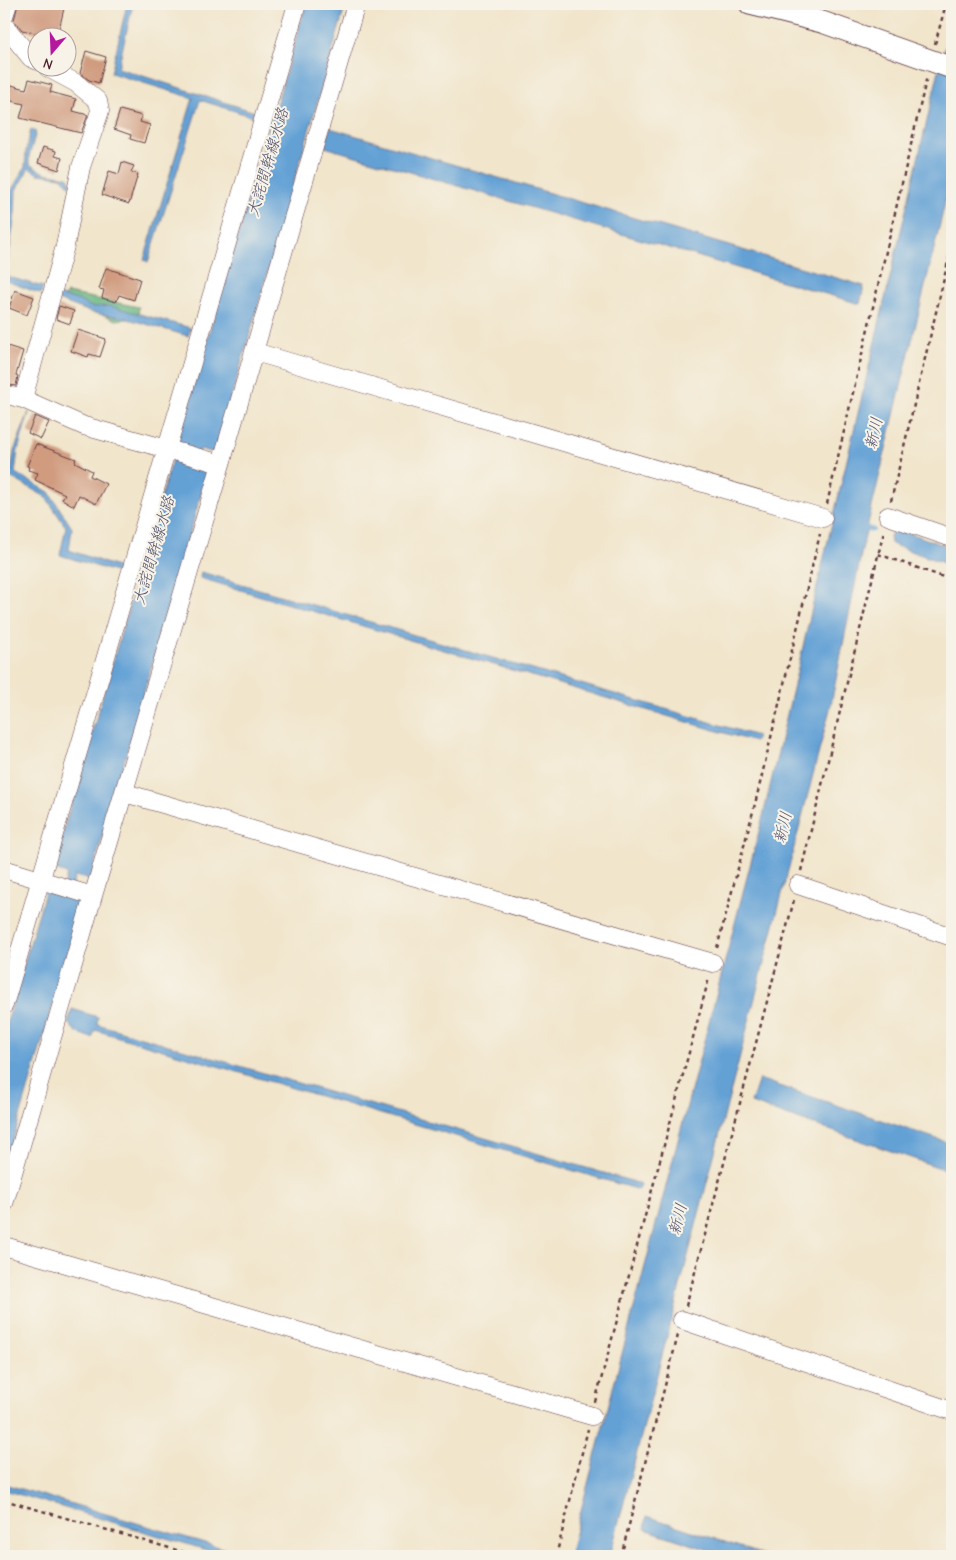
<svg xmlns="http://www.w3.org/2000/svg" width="956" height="1560" font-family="'Comic Neue','Klee One',sans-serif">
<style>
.forest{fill:#66b681;stroke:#586a56}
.water{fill:#63a1d5;stroke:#566080}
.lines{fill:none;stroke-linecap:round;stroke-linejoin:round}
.stream{stroke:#63a1d5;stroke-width:4.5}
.building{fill:#d09b7f}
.minor-casing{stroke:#633d43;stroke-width:19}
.tertiary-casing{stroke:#633d43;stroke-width:23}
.path{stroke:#633d43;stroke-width:2.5;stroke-dasharray:4 4;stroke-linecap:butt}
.minor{stroke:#fff;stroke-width:18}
.tertiary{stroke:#fff;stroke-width:21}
.labels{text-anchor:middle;stroke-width:4;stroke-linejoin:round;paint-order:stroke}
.water-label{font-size:16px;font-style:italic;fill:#54536f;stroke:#f7f3e8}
</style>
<rect width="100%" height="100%" fill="#f7f3e8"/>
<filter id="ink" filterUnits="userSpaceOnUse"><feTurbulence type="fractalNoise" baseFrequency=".02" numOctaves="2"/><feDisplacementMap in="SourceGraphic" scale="10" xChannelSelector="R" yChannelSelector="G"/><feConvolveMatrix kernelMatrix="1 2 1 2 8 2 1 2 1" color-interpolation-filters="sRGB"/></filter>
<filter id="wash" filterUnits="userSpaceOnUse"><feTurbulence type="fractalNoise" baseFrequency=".0096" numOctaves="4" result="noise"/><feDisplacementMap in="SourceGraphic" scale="20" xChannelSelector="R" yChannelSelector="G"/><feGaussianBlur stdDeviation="1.12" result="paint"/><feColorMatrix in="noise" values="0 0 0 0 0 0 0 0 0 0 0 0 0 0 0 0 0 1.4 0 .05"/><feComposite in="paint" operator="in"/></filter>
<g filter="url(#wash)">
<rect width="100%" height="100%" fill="#f1e5cb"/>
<path class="forest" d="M 67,293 L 139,307 L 138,318 L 116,320 L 64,298 Z"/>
<path class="water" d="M 127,4 L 133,4 L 118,68 L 255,112 L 254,117 L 200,100 L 148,262 L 144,260 L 193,98 L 111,73 Z
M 306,4 L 346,4 L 215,453 L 200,449 L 195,467 L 208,470 L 90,880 L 75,876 L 69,899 L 83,903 L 4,1171 L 4,1032 L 45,892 L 61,896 L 67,874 L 52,869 L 172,460 L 187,464 L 191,447 L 177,442 Z
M 952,24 L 952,174 L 864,540 L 830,709 L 610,1556 L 569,1556 L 763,816 L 938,74 Z
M 330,128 L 864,286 L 860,304 L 325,147 Z
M 31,129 L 36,132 L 29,156 L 29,164 L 44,173 L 68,177 L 71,184 L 70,186 L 61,177 L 38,174 L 29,168 L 16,190 L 15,213 L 7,268 L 9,277 L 43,287 L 41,294 L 4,280 L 11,191 L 25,167 L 26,151 Z
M 57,295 L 78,300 L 91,307 L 110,306 L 191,328 L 188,336 L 121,317 L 93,313 L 58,300 Z
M 29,412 L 18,450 L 15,473 L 49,492 L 72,528 L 69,550 L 122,569 L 121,574 L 60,555 L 66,527 L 46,497 L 12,478 L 4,477 L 4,472 L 11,471 L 14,451 Z
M 895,528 L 952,548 L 952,566 L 891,544 L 890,536 Z
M 201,572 L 757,736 L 755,742 L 200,578 Z
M 72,1009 L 98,1017 L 97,1024 L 641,1184 L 639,1190 L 95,1030 L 92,1038 L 77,1033 L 68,1023 Z
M 759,1079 L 952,1144 L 952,1172 L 751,1103 Z
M 4,1484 L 249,1556 L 227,1556 L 4,1490 Z
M 647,1516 L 767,1556 L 727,1556 L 645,1529 Z"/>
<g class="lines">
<path class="stream" d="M 862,527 L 873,530"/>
</g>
<g id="blocks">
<path class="building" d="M 18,4 L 65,4 L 57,38 L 22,30 L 14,20 Z
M 86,51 L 106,57 L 99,83 L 89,80 L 80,73 Z
M 29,79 L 52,85 L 50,92 L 76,99 L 73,111 L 88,115 L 81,133 L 20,118 L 24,104 L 4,99 L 4,83 L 26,89 Z
M 120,110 L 142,116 L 140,122 L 150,125 L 144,143 L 130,139 L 131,135 L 114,129 Z
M 43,147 L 56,151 L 55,156 L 62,158 L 59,170 L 38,163 Z
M 122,162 L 134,166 L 131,172 L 138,174 L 129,204 L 102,195 L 109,171 L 119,174 Z
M 106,268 L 140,279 L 134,300 L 119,295 L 116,302 L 102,298 L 104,290 L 99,289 Z
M 15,290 L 34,297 L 27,315 L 9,308 Z
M 59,306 L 74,311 L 70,324 L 56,319 Z
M 78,330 L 106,339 L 100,357 L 89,354 L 88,357 L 71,351 Z
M 4,345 L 23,351 L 16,375 L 18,376 L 16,386 L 4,384 Z
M 35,416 L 49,422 L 41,439 L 28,433 Z
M 36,444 L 76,459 L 75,462 L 92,471 L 90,476 L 106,484 L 96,504 L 79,495 L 74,506 L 62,499 L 65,494 L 35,480 L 38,473 L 28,470 L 29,467 L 27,466 Z"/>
</g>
</g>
<g filter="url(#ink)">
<use href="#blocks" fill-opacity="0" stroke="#633d43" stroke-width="1"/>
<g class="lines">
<defs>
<path id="minor" d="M 4,16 L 8,4
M 4,25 L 31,58 L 38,61
M 255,352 L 823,518
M 4,394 L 23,399 L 84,426 L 221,464 L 356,4
M 23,399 L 65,246 L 81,167 L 100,111 L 98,101 L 76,83 L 48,68
M 888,516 L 952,538
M 125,793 L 713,963
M 4,869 L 93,896 L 221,464
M 798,885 L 952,937
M 4,1005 L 297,4
M 4,1204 L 93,896
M 4,1246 L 592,1416
M 682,1320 L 952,1411"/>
<path id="tertiary" d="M 750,4 L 822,22 L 952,68"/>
</defs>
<use href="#minor" class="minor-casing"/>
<use href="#tertiary" class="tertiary-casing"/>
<path class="path" d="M 935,44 L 946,4
M 891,501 L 952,245
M 827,504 L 927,76
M 878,554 L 952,580
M 801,871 L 884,531
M 717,948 L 755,804 L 820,534
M 686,1306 L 794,900
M 595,1402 L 709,978
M 4,1500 L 197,1556
M 556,1556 L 588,1429
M 621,1556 L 678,1335"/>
<use href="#minor" class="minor"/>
<use href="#tertiary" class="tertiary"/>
</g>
</g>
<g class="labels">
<g class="water-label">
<text transform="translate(267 162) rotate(-74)" y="6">大詫間幹線水路</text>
<text transform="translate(873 433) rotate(-77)" y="6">新川</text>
<text transform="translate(153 550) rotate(-74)" y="6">大詫間幹線水路</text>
<text transform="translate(782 827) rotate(-76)" y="6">新川</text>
<text transform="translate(677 1219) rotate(-75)" y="6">新川</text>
</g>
</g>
<rect width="956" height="1560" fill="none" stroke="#f7f3e8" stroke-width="20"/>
<g transform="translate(52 52) rotate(199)"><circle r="24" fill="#f7f3e8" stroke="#b29e9c"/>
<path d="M0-4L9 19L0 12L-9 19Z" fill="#b5179e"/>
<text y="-8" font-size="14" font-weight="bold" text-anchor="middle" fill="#4a1f2b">N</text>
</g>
</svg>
